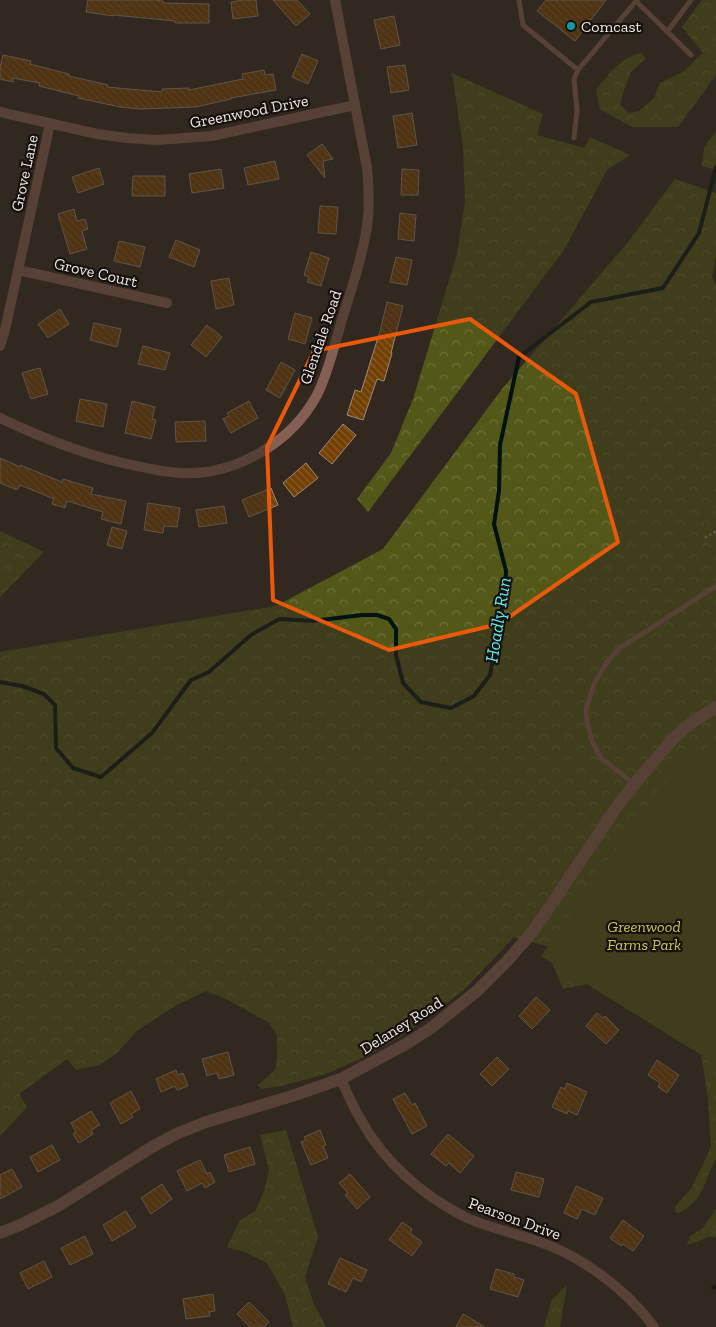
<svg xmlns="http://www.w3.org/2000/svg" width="716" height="1327" font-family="'Zilla Slab',serif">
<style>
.forest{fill:url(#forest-crowns)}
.park{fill:#535819}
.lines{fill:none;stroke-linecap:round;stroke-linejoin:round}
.stream{stroke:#031313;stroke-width:4}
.building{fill:url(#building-back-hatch);stroke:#988b80}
.path{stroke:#999189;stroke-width:2.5;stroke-dasharray:2.5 2.5;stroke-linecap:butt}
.service{stroke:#865f54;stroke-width:5}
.minor{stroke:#865f54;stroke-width:10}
.tertiary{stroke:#865f54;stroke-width:12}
.marked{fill:none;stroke:#e8590c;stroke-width:4;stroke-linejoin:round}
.culture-dot{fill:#0f9aa8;stroke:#16110e;stroke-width:2}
.labels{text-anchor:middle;stroke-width:4.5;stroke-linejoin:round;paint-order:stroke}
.poi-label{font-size:16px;fill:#efe8e2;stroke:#16110e;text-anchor:start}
.street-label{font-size:16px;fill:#efe8e2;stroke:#16110e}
.park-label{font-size:16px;font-style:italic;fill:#c2cc4c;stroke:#16110e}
.water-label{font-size:18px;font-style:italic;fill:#61edee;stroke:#16110e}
</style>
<defs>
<pattern id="forest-crowns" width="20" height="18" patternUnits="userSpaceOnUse" patternTransform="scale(1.25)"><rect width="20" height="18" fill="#535819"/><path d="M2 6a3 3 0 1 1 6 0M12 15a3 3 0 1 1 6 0" fill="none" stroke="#6c703a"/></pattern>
<pattern id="building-back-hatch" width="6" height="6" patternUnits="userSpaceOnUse" patternTransform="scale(1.25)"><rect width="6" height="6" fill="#734004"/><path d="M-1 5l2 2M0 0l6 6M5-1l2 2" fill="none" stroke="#875c28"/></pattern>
</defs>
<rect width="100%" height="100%" fill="#32281f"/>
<path class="forest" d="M 702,0 L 716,0 L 716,75 L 678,127 L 632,127 L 600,109 L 596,90 C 609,74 621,56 642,53 L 646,58 L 631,72 L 623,93 L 620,105 L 629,113 L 639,111 L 654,98 L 660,83 L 683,72 L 703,53 L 682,27 Z
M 452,73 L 543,114 L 537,135 L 584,148 L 590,137 L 630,155 L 607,170 L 564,250 L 368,512 L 357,499 L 391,453 L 413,399 L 457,254 L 465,202 L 463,146 Z
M 716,131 L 716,170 L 702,166 L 704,148 Z
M 675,179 L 716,193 L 716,253 L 712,277 L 716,286 L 716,1159 C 705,1177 706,1194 687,1208 C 682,1211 681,1213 676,1213 L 675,1207 L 692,1187 L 711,1147 L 708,1099 L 701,1053 L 678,1041 L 593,983 L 563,989 L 553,965 L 549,947 L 514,937 L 464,990 L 406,1033 L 369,1055 L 326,1074 L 285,1085 L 262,1089 L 258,1085 L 275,1070 L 277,1057 L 277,1035 L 268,1022 L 228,1000 L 206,991 L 175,1006 L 138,1030 L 116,1054 L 99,1065 L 76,1070 L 67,1059 L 19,1094 L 27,1107 L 0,1136 L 0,652 L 276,606 L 383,549 L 502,389 L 629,241 Z
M 0,531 L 44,552 L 0,597 Z
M 286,1130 L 318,1237 L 305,1277 L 313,1302 L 326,1327 L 293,1327 L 285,1295 L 267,1263 L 245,1252 L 227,1247 L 240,1220 L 255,1211 L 264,1192 L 269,1171 L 260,1135 Z
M 716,1209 L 716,1237 L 707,1237 L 697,1242 L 687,1245 L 690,1236 L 702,1229 Z
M 567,1285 L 560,1327 L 544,1327 L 552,1299 Z"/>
<path class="park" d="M 716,741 L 716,1064 L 541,956 L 653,797 C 671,775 691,756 716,741 Z"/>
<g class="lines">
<path class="stream" d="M 0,682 L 22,686 L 44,694 L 55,705 L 56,748 L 73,768 L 101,777 L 152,733 L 191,680 L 209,672 L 251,635 L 279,619 L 313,621 L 362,615 L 377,615 L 389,619 L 396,629 L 396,655 L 403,683 L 421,702 L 451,708 L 474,696 L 490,675 L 505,591 L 506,571 L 494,524 L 499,491 L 500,445 L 519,357 L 591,302 L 663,288 L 699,233 L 716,167
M 713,1288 L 716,1286"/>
</g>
<path class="building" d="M 88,0 L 155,0 L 163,1 L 163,3 L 209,4 L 209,23 L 175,23 L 175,21 L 113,15 L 113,16 L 86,12 Z
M 243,0 L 256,0 L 258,16 L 233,19 L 231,2 Z
M 273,0 L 297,0 L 310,14 L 296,26 Z
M 546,0 L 606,0 L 575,41 L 537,11 Z
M 394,16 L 400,45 L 381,49 L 374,20 Z
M 302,54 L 318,61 L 308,84 L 292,77 Z
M 3,55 L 31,61 L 30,64 L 69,74 L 69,76 L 108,85 L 107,87 L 162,92 L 162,89 L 189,88 L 189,90 L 243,79 L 242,74 L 264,70 L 265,75 L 273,74 L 276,90 L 231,98 L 231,99 L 196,107 L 140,109 L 120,107 L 78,98 L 79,96 L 39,86 L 40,83 L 13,78 L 13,82 L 0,79 L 0,68 Z
M 405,65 L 409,90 L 391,93 L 387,67 Z
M 412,113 L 417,145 L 398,148 L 393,116 Z
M 322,144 L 333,159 L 323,161 L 325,178 L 307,155 Z
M 275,161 L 279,179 L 248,185 L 244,168 Z
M 99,168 L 104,184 L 78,193 L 72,177 Z
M 221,169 L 224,188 L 192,193 L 189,174 Z
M 402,169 L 419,170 L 418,195 L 401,195 Z
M 133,176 L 165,176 L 165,196 L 132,196 Z
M 320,206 L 338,207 L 336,234 L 318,233 Z
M 74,209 L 77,221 L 85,219 L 88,229 L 82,231 L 87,249 L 70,254 L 58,214 Z
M 400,213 L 416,215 L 414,241 L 398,239 Z
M 176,240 L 200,250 L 194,267 L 169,257 Z
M 119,241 L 145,247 L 140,267 L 114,261 Z
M 311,252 L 329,258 L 321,286 L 307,282 L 309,277 L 304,275 Z
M 396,257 L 412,260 L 407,285 L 390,282 Z
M 229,278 L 234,305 L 216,309 L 211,281 Z
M 387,302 L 403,306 L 391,353 L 392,353 L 384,381 L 377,379 L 363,420 L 347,415 L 355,390 L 361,392 L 380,331 Z
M 60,309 L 69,324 L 48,338 L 38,324 Z
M 295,313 L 312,318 L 305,344 L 288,339 Z
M 94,323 L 121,329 L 117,347 L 90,340 Z
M 207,325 L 222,337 L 206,357 L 191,345 Z
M 143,346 L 170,353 L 165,370 L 138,364 Z
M 281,362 L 295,370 L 280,398 L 266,390 Z
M 40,368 L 48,394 L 31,399 L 22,373 Z
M 80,399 L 107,404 L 103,427 L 76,421 Z
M 132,401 L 155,407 L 152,419 L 156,420 L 151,439 L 125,433 Z
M 249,401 L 258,418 L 231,433 L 223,419 L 229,416 L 227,413 Z
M 205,421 L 206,441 L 176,442 L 175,422 Z
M 343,424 L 356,435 L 332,464 L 319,453 Z
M 0,458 L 20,467 L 20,465 L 62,482 L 63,479 L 93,488 L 91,494 L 126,501 L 121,524 L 101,519 L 103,512 L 67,501 L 65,508 L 52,504 L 54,499 L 20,485 L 17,490 L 0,483 Z
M 306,463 L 318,478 L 294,497 L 283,483 Z
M 271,488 L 278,505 L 249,517 L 242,500 Z
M 148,503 L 180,508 L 177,527 L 164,526 L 163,533 L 144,530 Z
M 224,506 L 227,523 L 199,527 L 196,510 Z
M 112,527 L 127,531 L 122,549 L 107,545 Z
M 536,997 L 550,1010 L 532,1029 L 519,1016 Z
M 597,1013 L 603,1018 L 605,1016 L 619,1030 L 606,1044 L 586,1026 Z
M 228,1052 L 234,1075 L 219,1079 L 217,1073 L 207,1076 L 202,1059 Z
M 497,1057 L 509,1069 L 492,1086 L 480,1074 Z
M 657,1060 L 679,1075 L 667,1093 L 658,1087 L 660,1083 L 648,1075 Z
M 176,1070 L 178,1075 L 183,1073 L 188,1086 L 177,1090 L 175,1086 L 161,1092 L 156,1079 Z
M 567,1083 L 587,1092 L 577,1115 L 568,1111 L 567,1114 L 552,1107 L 561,1087 L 565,1089 Z
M 131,1091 L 140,1109 L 131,1114 L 133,1117 L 121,1124 L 110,1103 Z
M 405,1093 L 412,1105 L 415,1103 L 427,1126 L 412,1134 L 393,1099 Z
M 91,1111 L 100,1125 L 91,1130 L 93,1134 L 79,1143 L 73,1134 L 76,1132 L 71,1123 Z
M 320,1130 L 326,1145 L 323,1146 L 328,1158 L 311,1165 L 301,1142 L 306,1140 L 304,1137 Z
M 448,1134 L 474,1156 L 460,1173 L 449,1163 L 446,1166 L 431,1154 Z
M 52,1145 L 60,1160 L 38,1172 L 30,1157 Z
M 250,1147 L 255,1164 L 229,1172 L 224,1155 Z
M 200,1160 L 207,1174 L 210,1172 L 215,1182 L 205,1188 L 202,1183 L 187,1191 L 177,1171 Z
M 12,1169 L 22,1187 L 0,1199 L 0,1175 Z
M 516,1172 L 544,1179 L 539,1197 L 511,1190 Z
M 350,1174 L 370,1197 L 357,1209 L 345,1195 L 348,1193 L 339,1183 Z
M 162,1184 L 172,1199 L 151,1214 L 141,1198 Z
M 576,1186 L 603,1198 L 595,1215 L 582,1209 L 577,1219 L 564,1213 Z
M 126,1211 L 136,1227 L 112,1241 L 103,1225 Z
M 623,1220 L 644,1236 L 633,1251 L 623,1244 L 621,1246 L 610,1238 Z
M 402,1222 L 412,1229 L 410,1233 L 422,1242 L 412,1256 L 389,1240 Z
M 85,1236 L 93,1254 L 70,1265 L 61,1248 Z
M 340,1258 L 367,1270 L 361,1282 L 353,1278 L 346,1292 L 328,1284 Z
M 44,1261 L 52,1277 L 28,1289 L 20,1273 Z
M 496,1269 L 514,1274 L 514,1277 L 524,1280 L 518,1297 L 490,1289 Z
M 213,1294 L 215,1311 L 209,1312 L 210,1316 L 186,1319 L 183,1299 Z
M 249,1302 L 269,1322 L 264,1327 L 250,1327 L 237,1314 Z
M 463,1314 L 485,1327 L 456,1327 Z"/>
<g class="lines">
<path class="path" d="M 705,538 L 716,531"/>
<path class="service" d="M 519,0 L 523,25 L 578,70 L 637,0
M 636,1 L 691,55
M 667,32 L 691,0
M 574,138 L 577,110 L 574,79 L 578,70
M 634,784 L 600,757 L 592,741 L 587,722 L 586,711 L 588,703 L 594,684 L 607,662 L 620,648 L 716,586"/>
<path class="minor" d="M 0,112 L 97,134 L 127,138 L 157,140 L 212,136 L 355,105
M 18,270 L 167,303
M 0,346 L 5,330 L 50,124
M 0,418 C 46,440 92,458 142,467 C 155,470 167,472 180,473 C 235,476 291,443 317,395 C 328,373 334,347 341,323 C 350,293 361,263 366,232 C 370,212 369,189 367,168 L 335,0
M 341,1079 C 347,1093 353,1107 361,1120 C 384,1162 422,1195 465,1217 C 489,1228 515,1233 540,1242 C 583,1257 627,1290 654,1327"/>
<path class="tertiary" d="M 0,1233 L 20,1225 L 58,1206 L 152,1147 L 176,1134 L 206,1122 L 292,1096 L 341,1079 L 406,1044 L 431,1028 L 477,991 L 508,960 L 530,935 L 549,908 L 618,805 L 641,776 L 673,739 L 690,724 L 716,707"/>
</g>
<path d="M0 0H716V1327H0ZM 470,319 L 576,394 L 618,542 L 499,624 L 389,650 L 273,600 L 267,447 L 314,351 Z" fill="#32281f" fill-opacity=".55" fill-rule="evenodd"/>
<path class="marked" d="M 470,319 L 576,394 L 618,542 L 499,624 L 389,650 L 273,600 L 267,447 L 314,351 Z"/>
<circle class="culture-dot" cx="571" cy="26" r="5"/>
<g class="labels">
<g class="poi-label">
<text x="581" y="32">Comcast</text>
</g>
<g class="street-label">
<text transform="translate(249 111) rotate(-11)" y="6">Greenwood Drive</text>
<text transform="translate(24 173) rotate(-78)" y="6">Grove Lane</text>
<text transform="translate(96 272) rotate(13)" y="6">Grove Court</text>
<text transform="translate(320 337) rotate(-71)" y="6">Glendale Road</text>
<text transform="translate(401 1025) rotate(-32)" y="6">Delaney Road</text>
<text transform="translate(515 1218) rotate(20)" y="6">Pearson Drive</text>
</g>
<g class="park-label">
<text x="644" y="932">Greenwood<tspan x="644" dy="18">Farms Park</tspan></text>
</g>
<g class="water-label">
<text transform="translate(498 620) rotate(-81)" y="6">Hoadly Run</text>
</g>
</g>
</svg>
